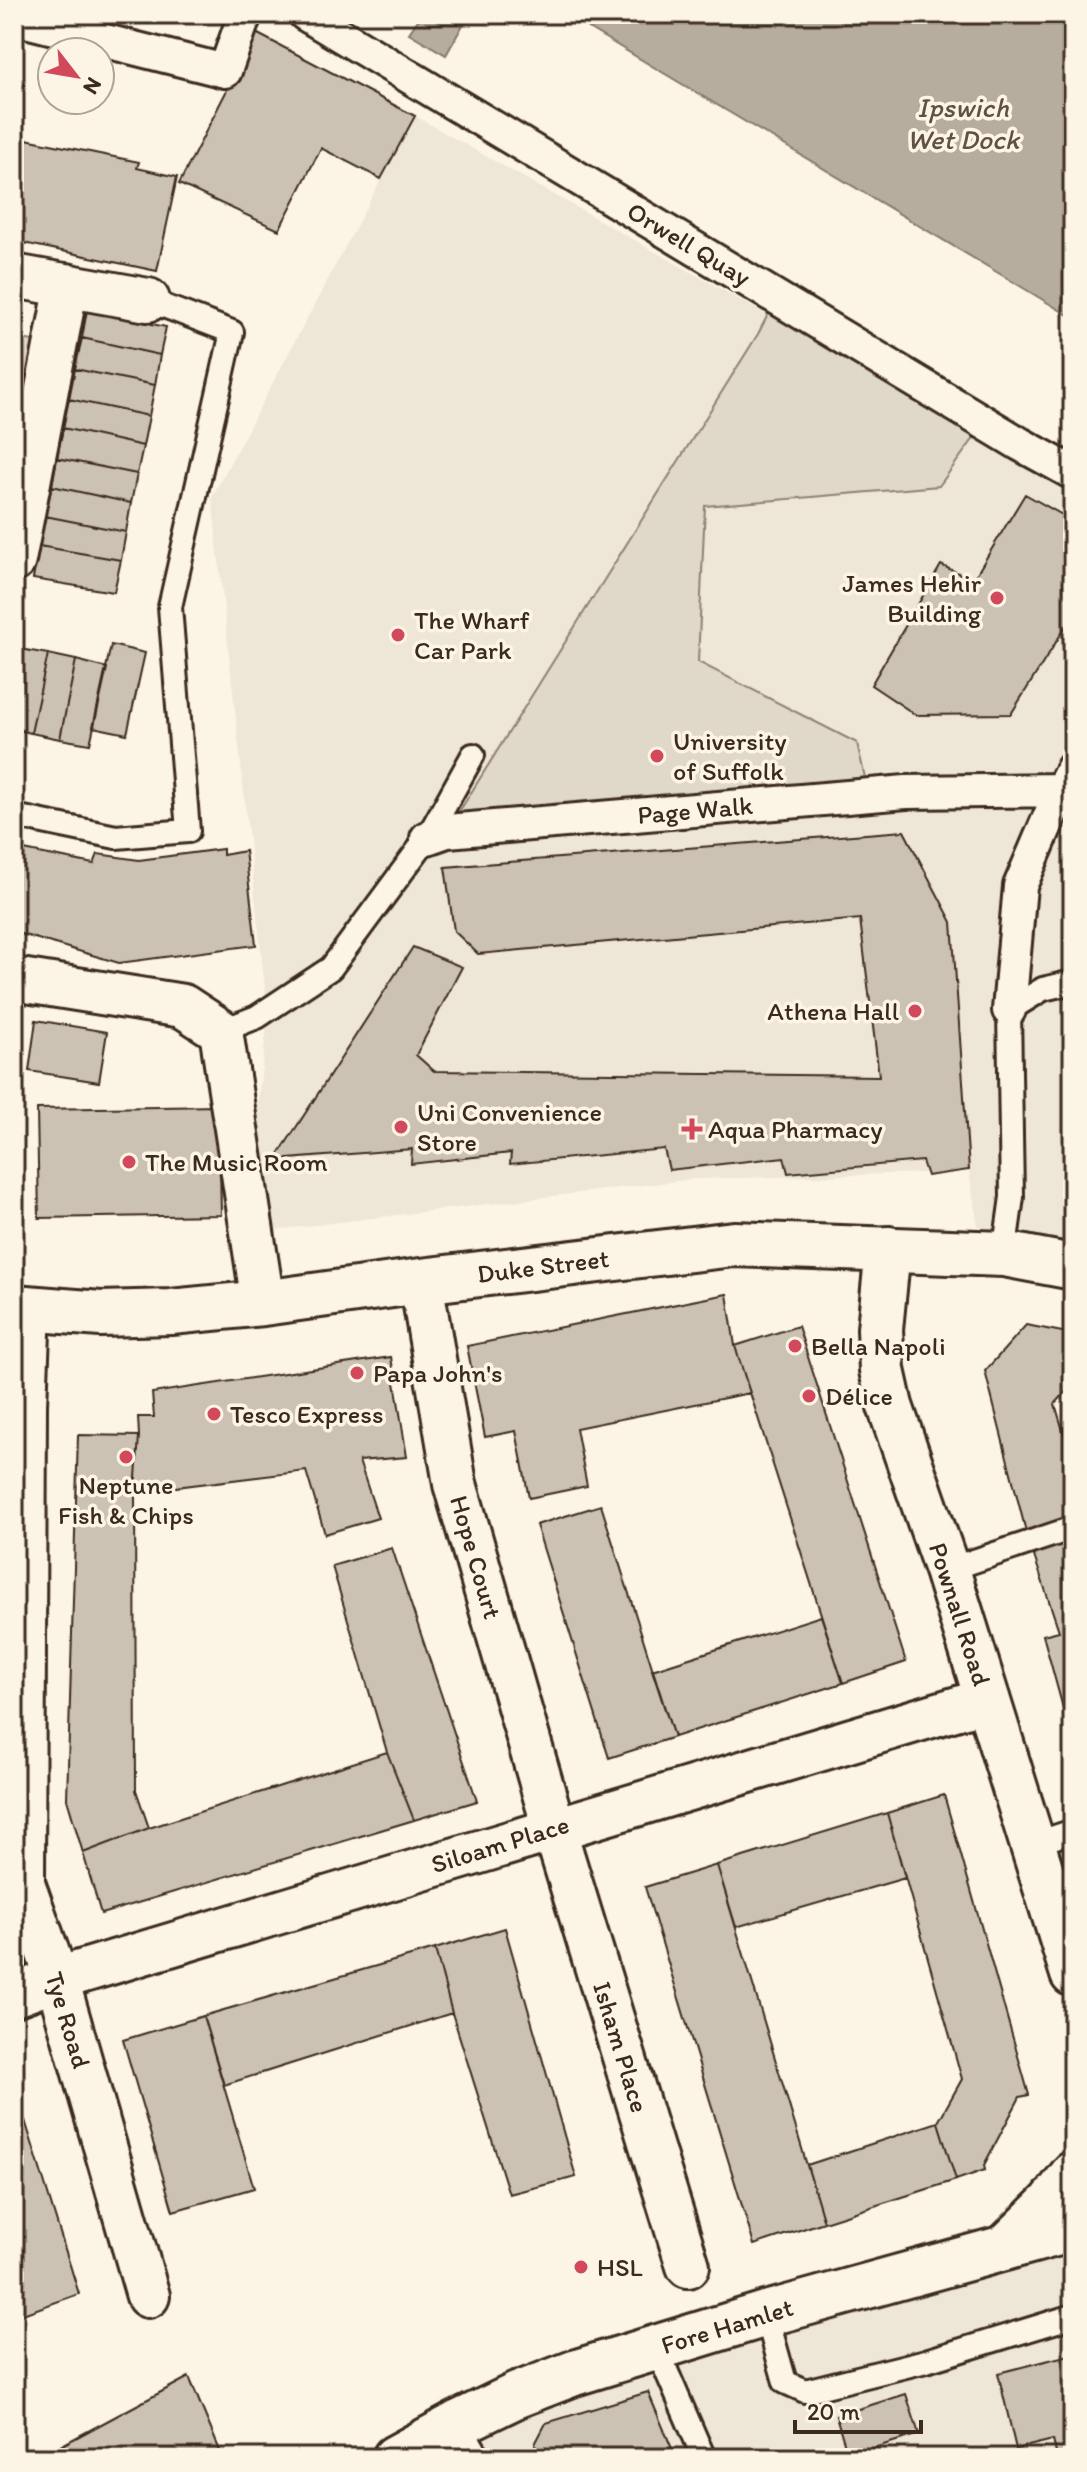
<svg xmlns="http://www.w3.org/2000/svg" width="1087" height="2472" font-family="Itim,sans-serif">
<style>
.built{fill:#eee6d6}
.green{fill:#e0d8c8;stroke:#8e8173;stroke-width:2}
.water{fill:#b7ad9e;stroke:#85796b;stroke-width:2}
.building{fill:#ccc2b3;stroke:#3b2a1e;stroke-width:2}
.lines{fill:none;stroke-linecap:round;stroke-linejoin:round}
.service-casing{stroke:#3b2a1e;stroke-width:28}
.pedestrian-casing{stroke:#3b2a1e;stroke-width:38}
.minor-casing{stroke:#3b2a1e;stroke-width:48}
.tertiary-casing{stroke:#3b2a1e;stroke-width:50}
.secondary-casing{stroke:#3b2a1e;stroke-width:50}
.primary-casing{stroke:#3b2a1e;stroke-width:50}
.service{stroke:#fcf5e5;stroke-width:22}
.pedestrian{stroke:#fcf5e5;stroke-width:32}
.minor{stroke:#fcf5e5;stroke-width:42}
.tertiary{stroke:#fcf5e5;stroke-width:44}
.secondary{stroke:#fcf5e5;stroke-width:44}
.primary{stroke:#fcf5e5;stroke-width:44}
.poi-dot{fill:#d1495b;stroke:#fcf5e5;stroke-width:3}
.labels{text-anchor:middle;stroke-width:7;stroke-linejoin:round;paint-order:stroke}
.street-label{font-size:26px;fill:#3b2a1e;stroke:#fcf5e5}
.poi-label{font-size:26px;fill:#3b2a1e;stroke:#fcf5e5;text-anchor:start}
.water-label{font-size:28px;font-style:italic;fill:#605144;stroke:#fcf5e5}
</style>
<rect width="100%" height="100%" fill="#fcf5e5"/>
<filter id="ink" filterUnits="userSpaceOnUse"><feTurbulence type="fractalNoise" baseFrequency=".0125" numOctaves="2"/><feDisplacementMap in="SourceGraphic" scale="16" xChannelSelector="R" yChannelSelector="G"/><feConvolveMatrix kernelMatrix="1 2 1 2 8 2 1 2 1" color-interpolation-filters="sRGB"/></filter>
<g filter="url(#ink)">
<path class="built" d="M 415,116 L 1073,488 L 1073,1255 L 978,1226 L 969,1172 L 693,1179 L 266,1231 L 251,1162 L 268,1016 L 212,497 Z
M 1073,2238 L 1073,2458 L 395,2458 L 459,2423 Z"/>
<path class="green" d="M 777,297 L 985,423 L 939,486 L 705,506 L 698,662 L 857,743 L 869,795 L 447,831 L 758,334 Z
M 14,337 L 37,342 L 14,455 Z"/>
<path class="water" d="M 422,14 L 469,14 L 446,55 L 409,33 Z
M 565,14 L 1073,14 L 1073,318 L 1015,283 Z"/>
<path class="building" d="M 256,33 L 415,116 L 381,179 L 321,148 L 279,230 L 179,184 Z
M 21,138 L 139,162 L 137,168 L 177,177 L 157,271 L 14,241 L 14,144 L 20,145 Z
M 87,310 L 166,327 L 160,355 L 82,338 Z
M 82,338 L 160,355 L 155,385 L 75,369 Z
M 75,369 L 155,385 L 149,416 L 69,399 Z
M 69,399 L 149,416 L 143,446 L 63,428 Z
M 63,428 L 143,446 L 137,474 L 57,458 Z
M 57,458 L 137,474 L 131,503 L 52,486 Z
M 52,486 L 131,503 L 126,532 L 45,516 Z
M 1025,494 L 1073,521 L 1073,615 L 1011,714 L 916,715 L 871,685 L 941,565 L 973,580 Z
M 45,516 L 126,532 L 121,560 L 39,546 Z
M 39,546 L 121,560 L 114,592 L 33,579 Z
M 111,645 L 145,653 L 127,734 L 93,727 Z
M 14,647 L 20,649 L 14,673 Z
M 20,649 L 48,654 L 31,733 L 14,729 L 14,673 Z
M 48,654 L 76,660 L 60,739 L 31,733 Z
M 76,660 L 107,668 L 90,744 L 60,739 Z
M 904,831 L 952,922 L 969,1170 L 927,1176 L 922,1161 L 788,1173 L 784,1157 L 669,1170 L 664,1149 L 510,1164 L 511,1153 L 411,1164 L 412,1149 L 275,1160 L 413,947 L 462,967 L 416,1055 L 434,1071 L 879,1076 L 860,919 L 478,954 L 454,931 L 445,867 Z
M 14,848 L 94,864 L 98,854 L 139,860 L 223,849 L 223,855 L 245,851 L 256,945 L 119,963 L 14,932 Z
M 36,1020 L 107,1032 L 99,1082 L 29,1071 Z
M 219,1106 L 221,1215 L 39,1218 L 37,1109 Z
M 727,1294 L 735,1346 L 750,1393 L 576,1428 L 587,1486 L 529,1498 L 516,1431 L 485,1437 L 467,1346 Z
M 1026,1325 L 1073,1334 L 1073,1393 L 1067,1391 L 1055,1404 L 1073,1463 L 1073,1514 L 1026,1532 L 985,1371 Z
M 798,1326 L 906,1662 L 843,1683 L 735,1346 Z
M 391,1357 L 407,1457 L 359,1461 L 378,1518 L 325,1534 L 306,1471 L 135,1492 L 139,1436 L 138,1417 L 154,1417 L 152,1393 Z
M 78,1435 L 139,1436 L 135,1492 L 136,1790 L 149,1828 L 83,1853 L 67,1799 Z
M 601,1505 L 674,1737 L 609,1758 L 536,1525 Z
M 1073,1536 L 1073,1717 L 1066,1719 L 1043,1635 L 1059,1631 L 1032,1550 Z
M 392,1548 L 477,1801 L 414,1820 L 387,1752 L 332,1566 Z
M 821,1616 L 843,1683 L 674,1737 L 652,1670 Z
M 387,1752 L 414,1820 L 101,1914 L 83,1853 L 149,1828 Z
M 944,1795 L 1029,2095 L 1020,2097 L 984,2165 L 985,2170 L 956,2180 L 938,2122 L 962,2079 L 887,1813 Z
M 887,1813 L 905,1878 L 736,1927 L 717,1865 Z
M 717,1865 L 824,2222 L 754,2245 L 645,1887 Z
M 505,1928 L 576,2177 L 509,2194 L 452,2013 L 435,1949 Z
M 435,1949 L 452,2013 L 224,2085 L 203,2016 Z
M 203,2016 L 254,2188 L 173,2211 L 123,2040 Z
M 14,2085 L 79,2294 L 20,2315 L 14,2297 Z
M 938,2122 L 956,2180 L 824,2222 L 807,2165 Z
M 1073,2354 L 1073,2458 L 1057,2458 L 1053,2440 L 1016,2449 L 998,2373 Z
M 189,2377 L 223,2458 L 38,2458 Z
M 648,2392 L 676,2458 L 541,2458 L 535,2444 L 546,2423 Z
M 906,2394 L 919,2434 L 848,2456 L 836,2416 Z"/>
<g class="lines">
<defs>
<path id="service" d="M 14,816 L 116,837 L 188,831 L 170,607 L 232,332 L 148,300
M 221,1031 L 257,1017 L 331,968 L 427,838 L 473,755
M 1004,1254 L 1012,1197 L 1009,1010 L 1043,989 L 1073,982
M 947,1570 L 1073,1528
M 1031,1845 L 1073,1831
M 766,2314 L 785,2382 L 805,2391 L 926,2361 L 1073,2316
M 656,2347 L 704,2458
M 459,2423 L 479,2458"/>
<path id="pedestrian" d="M 305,14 L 1020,444 L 1073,473
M 14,18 L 225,71 L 245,14
M 427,838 L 447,831 L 906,792 L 1061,790
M 1009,1010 L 1020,886 L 1061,790 L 1073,768"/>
<path id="minor" d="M 14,276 L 148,300
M 14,560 L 67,285
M 14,982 L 20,980 L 183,1006 L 221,1031 L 263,1303
M 421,1281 L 455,1484 L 554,1828 L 688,2266
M 29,1309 L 25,1405 L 23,1883 L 57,1979 L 148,2296
M 14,1995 L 57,1979 L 988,1699"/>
<path id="tertiary" d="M 888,1249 L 880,1329 L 882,1370 L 890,1406 L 947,1570 L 1073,1974
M 1008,2245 L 1051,2203 L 1073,2174"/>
<path id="secondary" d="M 14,1307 L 101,1314 L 171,1312 L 263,1303 L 421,1281 L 734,1244 L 1004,1254 L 1073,1267"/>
<path id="primary" d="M 395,2458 L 459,2423 L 517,2395 L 574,2373 L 766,2314 L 1073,2229"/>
</defs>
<use href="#service" class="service-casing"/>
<use href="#pedestrian" class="pedestrian-casing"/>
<use href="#minor" class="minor-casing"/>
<use href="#tertiary" class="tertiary-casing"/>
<use href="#secondary" class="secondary-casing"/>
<use href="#primary" class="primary-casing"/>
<use href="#service" class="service"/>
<use href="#pedestrian" class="pedestrian"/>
<use href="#minor" class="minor"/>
<use href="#tertiary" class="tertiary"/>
<use href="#secondary" class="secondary"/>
<use href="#primary" class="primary"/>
</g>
</g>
<g class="poi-dot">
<circle cx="997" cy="598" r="8"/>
<circle cx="398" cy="635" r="8"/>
<circle cx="657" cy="756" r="8"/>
<circle cx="915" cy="1011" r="8"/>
<circle cx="401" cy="1127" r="8"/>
<path d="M688 1117h8v8h8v8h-8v8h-8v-8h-8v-8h8z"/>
<circle cx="129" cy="1162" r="8"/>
<circle cx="795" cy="1346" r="8"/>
<circle cx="357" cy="1373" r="8"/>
<circle cx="809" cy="1396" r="8"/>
<circle cx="214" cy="1414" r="8"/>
<circle cx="126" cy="1457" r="8"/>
<circle cx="581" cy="2267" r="8"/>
</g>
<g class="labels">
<g class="street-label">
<text transform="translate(689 244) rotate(31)" y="9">Orwell Quay</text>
<text transform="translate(695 810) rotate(-5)" y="9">Page Walk</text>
<text transform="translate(543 1266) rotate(-7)" y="9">Duke Street</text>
<text transform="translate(476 1557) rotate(74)" y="9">Hope Court</text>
<text transform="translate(960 1614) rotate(72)" y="9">Pownall Road</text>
<text transform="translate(500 1844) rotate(-17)" y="9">Siloam Place</text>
<text transform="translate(68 2020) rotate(73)" y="9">Tye Road</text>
<text transform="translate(621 2047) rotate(73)" y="9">Isham Place</text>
<text transform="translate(727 2326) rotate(-17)" y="9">Fore Hamlet</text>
</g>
<g class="poi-label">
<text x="981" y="592" text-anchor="end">James Hehir<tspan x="981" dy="30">Building</tspan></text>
<text x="414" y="629">The Wharf<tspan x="414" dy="30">Car Park</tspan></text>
<text x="673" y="750">University<tspan x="673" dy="30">of Suffolk</tspan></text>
<text x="899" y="1020" text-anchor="end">Athena Hall</text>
<text x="417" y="1121">Uni Convenience<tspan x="417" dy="30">Store</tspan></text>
<text x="708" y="1138">Aqua Pharmacy</text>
<text x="145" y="1171">The Music Room</text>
<text x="811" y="1355">Bella Napoli</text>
<text x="373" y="1382">Papa John's</text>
<text x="825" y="1405">Délice</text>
<text x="230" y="1423">Tesco Express</text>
<text x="126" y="1494" text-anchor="middle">Neptune<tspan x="126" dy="30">Fish &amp; Chips</tspan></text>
<text x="597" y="2276">HSL</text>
</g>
<g class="water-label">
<text x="963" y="117">Ipswich<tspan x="963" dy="32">Wet Dock</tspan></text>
</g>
</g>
<rect width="1087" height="2472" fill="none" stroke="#fcf5e5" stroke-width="48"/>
<rect x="24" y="24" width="1039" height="2424" fill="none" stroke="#3b2a1e" stroke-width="3" filter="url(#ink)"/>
<g transform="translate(76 76) rotate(121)"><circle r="38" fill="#fcf5e5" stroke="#afa495" stroke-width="2"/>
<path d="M0-6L14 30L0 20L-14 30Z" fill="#d1495b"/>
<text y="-12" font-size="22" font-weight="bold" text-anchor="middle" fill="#3b2a1e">N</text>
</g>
<path d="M795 2420v12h126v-12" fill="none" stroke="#3b2a1e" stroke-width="4"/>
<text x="807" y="2420" font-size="24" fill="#3b2a1e" stroke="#fcf5e5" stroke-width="6" paint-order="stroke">20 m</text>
</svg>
